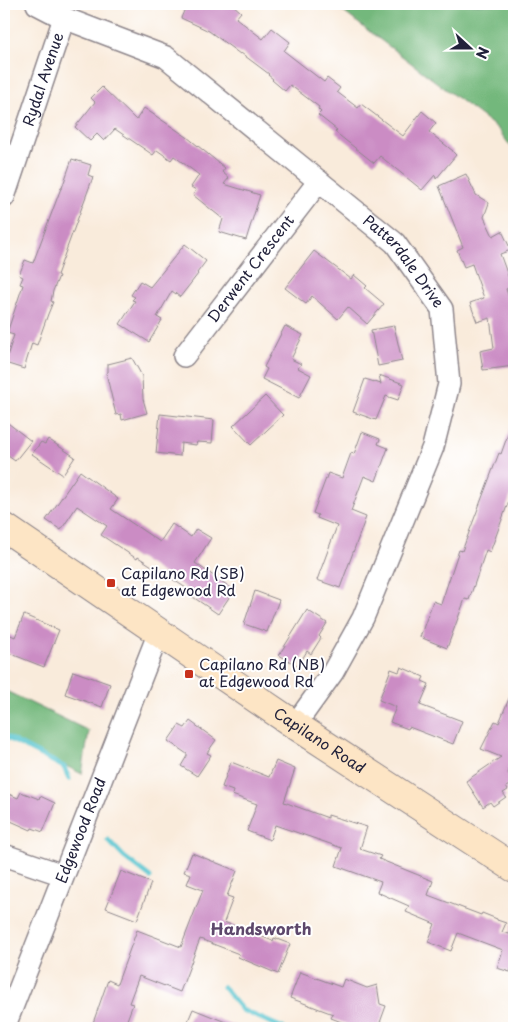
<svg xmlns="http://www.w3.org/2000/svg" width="518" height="1032" font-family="'Playpen Sans',sans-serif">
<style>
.forest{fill:#73b87c;stroke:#4a6d5c}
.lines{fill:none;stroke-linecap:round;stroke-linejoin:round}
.stream{stroke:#58c5cf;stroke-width:5}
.building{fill:#cb8cc4}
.street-casing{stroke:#8e868b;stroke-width:24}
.secondary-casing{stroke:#8e868b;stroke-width:30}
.street{stroke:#fff;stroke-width:21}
.secondary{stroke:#fde5c5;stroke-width:28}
.poi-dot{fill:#c8321e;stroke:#fff;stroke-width:2}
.labels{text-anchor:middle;stroke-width:4;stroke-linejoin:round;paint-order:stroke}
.street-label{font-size:15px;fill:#22223b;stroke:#fff}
.poi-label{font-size:15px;fill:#22223b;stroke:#fff;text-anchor:start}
.neighbourhood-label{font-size:16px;font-weight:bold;fill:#5d476b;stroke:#fff}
</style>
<rect width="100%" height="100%" fill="#fff"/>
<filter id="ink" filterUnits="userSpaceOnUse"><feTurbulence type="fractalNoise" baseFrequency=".02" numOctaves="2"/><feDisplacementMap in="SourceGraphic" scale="10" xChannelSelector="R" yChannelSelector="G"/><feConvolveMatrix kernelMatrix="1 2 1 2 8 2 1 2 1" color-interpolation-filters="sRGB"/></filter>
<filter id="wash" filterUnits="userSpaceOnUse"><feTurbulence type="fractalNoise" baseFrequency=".0096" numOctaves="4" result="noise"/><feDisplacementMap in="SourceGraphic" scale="20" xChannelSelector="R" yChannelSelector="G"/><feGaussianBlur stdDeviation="1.12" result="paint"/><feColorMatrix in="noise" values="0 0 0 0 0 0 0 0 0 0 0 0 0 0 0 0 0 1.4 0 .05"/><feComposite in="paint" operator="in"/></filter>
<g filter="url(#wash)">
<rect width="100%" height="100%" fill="#f9ebdb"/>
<path class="forest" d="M 333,4 L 514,4 L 514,151 L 497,128 Z
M 4,690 L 89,731 L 82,774 L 4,735 Z"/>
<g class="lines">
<path class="stream" d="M 4,736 L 64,767 L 69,779
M 108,840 L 124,857 L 150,877
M 223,987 L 242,1010 L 283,1028"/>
</g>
<g id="blocks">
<path class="building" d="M 187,4 L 232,4 L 241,12 L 236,18 L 263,39 L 272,28 L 290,42 L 284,51 L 324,82 L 327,78 L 340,88 L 337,92 L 358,108 L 361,104 L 403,136 L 422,111 L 436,123 L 429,132 L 453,151 L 453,152 L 456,155 L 436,179 L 435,175 L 422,190 L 380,156 L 374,163 L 335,132 L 337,130 L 318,115 L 321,112 L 318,109 L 319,107 L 290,85 L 285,91 L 272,80 L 273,79 L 268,75 L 269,74 L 241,53 L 240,54 L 209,31 L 181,18 Z
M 102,87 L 136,120 L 144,108 L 187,137 L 225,168 L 222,172 L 229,178 L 224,184 L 260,195 L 246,240 L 219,232 L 223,219 L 193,195 L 196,190 L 191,187 L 199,175 L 174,156 L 171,160 L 157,150 L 153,155 L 115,129 L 104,141 L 97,134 L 90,141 L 75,127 L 95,102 L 91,98 Z
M 72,159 L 91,165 L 88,175 L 93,177 L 57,275 L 59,276 L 53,291 L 51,301 L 53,302 L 48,314 L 37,345 L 32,343 L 24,369 L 5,363 L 14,335 L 7,333 L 23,285 L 20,284 L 23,277 L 19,275 L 25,260 L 33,263 L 61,188 L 62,188 Z
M 466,174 L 476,195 L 489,203 L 484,217 L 493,236 L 502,231 L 511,250 L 500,254 L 512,287 L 506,289 L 514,312 L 514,366 L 483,370 L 480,351 L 494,348 L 490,318 L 477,322 L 470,303 L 484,298 L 472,264 L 464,267 L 457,250 L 463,247 L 439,186 Z
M 185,244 L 206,261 L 197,273 L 198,274 L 180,297 L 172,291 L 157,317 L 162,320 L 149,342 L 120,324 L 135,301 L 132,300 L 135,297 L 131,295 L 140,281 L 150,287 Z
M 314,251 L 351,279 L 354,275 L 367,286 L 365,288 L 384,304 L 367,324 L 348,307 L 338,319 L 312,296 L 306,304 L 285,288 Z
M 285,326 L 303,335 L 291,359 L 301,364 L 298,368 L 311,375 L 299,398 L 262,379 L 267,369 L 264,367 Z
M 394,326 L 402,361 L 378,366 L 371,330 Z
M 132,358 L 142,376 L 143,399 L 147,413 L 122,420 L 121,414 L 116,415 L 106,373 L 108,372 L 108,364 Z
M 379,375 L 404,384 L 398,400 L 386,396 L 376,420 L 353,412 L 365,379 L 381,384 Z
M 265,396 L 283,415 L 251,445 L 233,426 Z
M 160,414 L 214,420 L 212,443 L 197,442 L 196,445 L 181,443 L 180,456 L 156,453 Z
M 4,420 L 31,441 L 15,461 L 4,453 Z
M 512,423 L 514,424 L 514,487 L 490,552 L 486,550 L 469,600 L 465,599 L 447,648 L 420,637 L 433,601 L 441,604 L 459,550 L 462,551 L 499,453 L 501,454 Z
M 362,432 L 380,439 L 378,444 L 388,448 L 376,481 L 364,476 L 351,511 L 366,517 L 340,588 L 317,580 L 337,526 L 317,518 L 318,515 L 313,513 L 328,473 L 342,478 L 351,453 L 354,454 Z
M 48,439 L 75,457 L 63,475 L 32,454 L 41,442 L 45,444 Z
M 80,471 L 118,499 L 111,509 L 160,542 L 172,524 L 191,537 L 196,529 L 211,538 L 195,563 L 234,590 L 218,614 L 184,591 L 186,588 L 138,557 L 137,559 L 101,535 L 107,526 L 77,506 L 61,530 L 46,520 Z
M 255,591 L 279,600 L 267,632 L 244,624 Z
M 307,610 L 327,623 L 319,636 L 321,638 L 311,654 L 307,651 L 298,666 L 279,655 Z
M 24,615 L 59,630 L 44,667 L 4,651 L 4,632 L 15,637 Z
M 401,667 L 424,677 L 422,681 L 429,684 L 420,705 L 462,721 L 453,744 L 409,727 L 408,729 L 390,722 L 396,707 L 379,700 L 391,669 L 399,672 Z
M 73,671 L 110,684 L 102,707 L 65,694 Z
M 514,686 L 514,762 L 513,762 L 508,773 L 514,782 L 506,787 L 508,790 L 503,793 L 506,797 L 493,806 L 490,802 L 483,807 L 466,781 L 501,757 L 481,749 L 495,721 L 499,723 Z
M 190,721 L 216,740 L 207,753 L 211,755 L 197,776 L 181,766 L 187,756 L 187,754 L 168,741 L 179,725 L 185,728 Z
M 276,761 L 295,769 L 284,802 L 328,818 L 328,815 L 367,827 L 360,849 L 381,856 L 379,859 L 433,881 L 428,895 L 481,915 L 482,913 L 497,919 L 497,920 L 506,923 L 502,932 L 509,934 L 512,924 L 514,925 L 514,962 L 510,972 L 497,968 L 503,950 L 458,933 L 451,951 L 428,942 L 435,924 L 406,912 L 409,906 L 377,892 L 381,882 L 336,866 L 342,848 L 275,825 L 270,840 L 247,831 L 257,804 L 232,795 L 233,791 L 222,787 L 231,762 L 269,777 Z
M 4,792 L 18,798 L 21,792 L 39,799 L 40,796 L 55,803 L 43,832 L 32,828 L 31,830 L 4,818 Z
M 192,853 L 237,871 L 227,896 L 233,898 L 224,922 L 273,941 L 274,938 L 290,944 L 278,974 L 238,957 L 239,954 L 200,939 L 180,992 L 139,976 L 129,1003 L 133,1004 L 124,1028 L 107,1028 L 93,1023 L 108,980 L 117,984 L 137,930 L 181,947 L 203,890 L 187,884 L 191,874 L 184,872 Z
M 121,871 L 151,883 L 137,920 L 106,908 Z
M 300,972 L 341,987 L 344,979 L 367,988 L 377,985 L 380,1004 L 386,1006 L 378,1028 L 357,1028 L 331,1018 L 333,1014 L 290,998 Z
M 193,1009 L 238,1027 L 238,1028 L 185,1028 Z"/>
</g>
</g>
<g filter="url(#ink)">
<use href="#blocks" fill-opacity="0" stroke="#8e868b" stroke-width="1"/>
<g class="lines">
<defs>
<g id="street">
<path id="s1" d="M 37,4 L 64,18 L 166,57 L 395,243 L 442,309 L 449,384 L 433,447 L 363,618 L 333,672 L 295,725"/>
<path id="s2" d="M 4,197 L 64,18"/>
<path id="s3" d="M 184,356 L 319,181"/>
<path d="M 4,855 L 63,875"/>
<path id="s4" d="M 4,1028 L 159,632"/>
</g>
<g id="secondary">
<path id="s5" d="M 4,527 L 295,725 L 514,868"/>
</g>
</defs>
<use href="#street" class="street-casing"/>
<use href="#secondary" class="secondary-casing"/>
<use href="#street" class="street"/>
<use href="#secondary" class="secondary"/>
</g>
</g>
<g class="poi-dot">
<rect x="106" y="578" width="10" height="10" rx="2.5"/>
<rect x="184" y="669" width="10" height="10" rx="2.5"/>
</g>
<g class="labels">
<g class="street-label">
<text dy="5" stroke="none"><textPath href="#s2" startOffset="124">Rydal Avenue</textPath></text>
<text dy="5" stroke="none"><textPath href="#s1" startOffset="454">Patterdale Drive</textPath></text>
<text dy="5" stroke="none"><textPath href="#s3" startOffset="110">Derwent Crescent</textPath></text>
<text dy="5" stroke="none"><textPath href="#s5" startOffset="381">Capilano Road</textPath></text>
<text dy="5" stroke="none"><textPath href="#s4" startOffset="212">Edgewood Road</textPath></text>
</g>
<g class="poi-label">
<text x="121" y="579">Capilano Rd (SB)<tspan x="121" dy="17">at Edgewood Rd</tspan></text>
<text x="199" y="670">Capilano Rd (NB)<tspan x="199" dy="17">at Edgewood Rd</tspan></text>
</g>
<g class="neighbourhood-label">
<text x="261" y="935">Handsworth</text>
</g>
</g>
<rect width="518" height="1032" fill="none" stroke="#fff" stroke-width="20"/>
<g transform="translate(470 48) rotate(111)" stroke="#ffffff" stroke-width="4" paint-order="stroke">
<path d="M0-4L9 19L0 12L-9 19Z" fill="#22223b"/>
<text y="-8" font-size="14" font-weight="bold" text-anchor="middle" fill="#22223b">N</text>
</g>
</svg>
